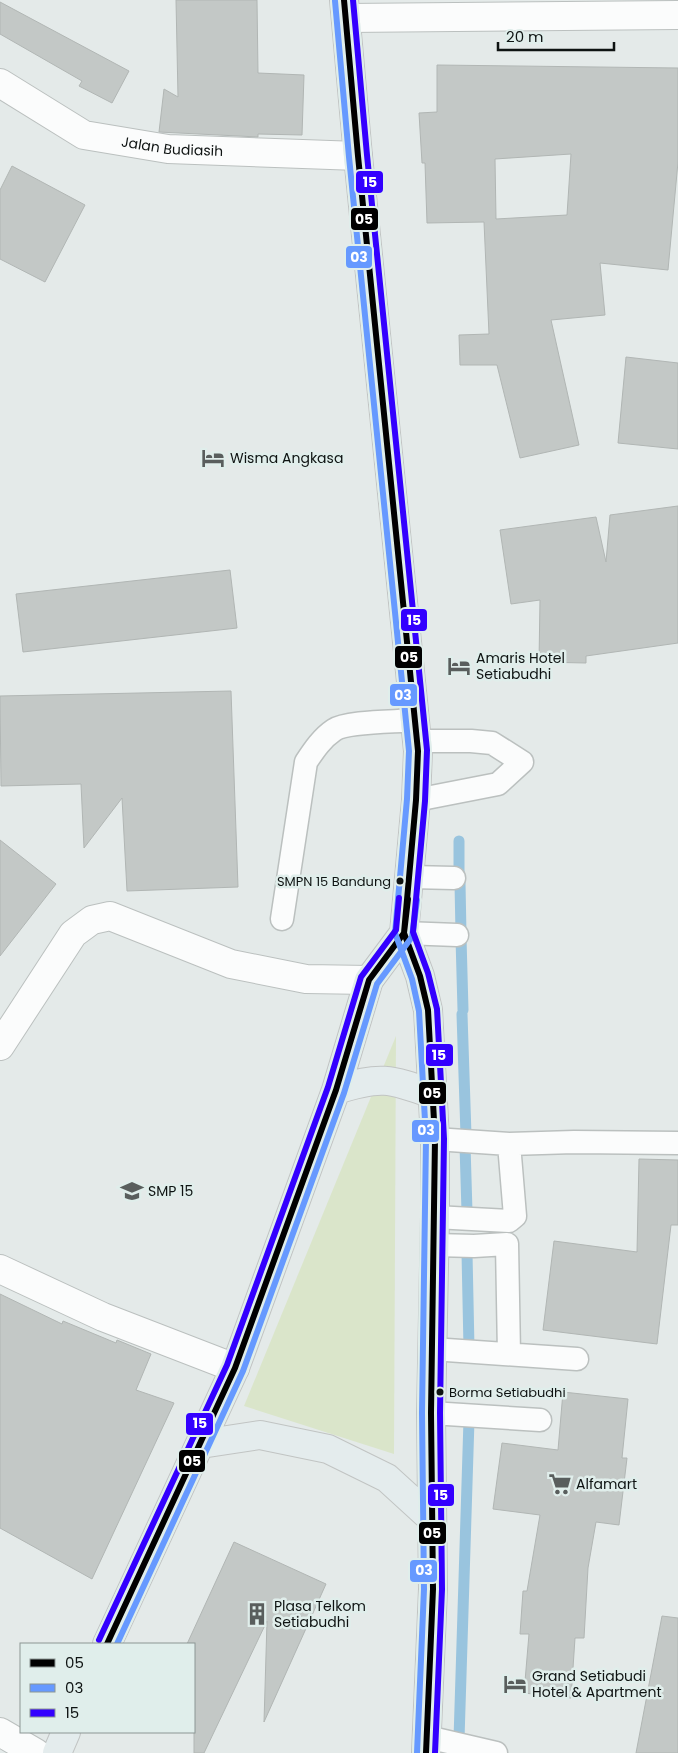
<svg xmlns="http://www.w3.org/2000/svg" width="678" height="1753" font-family="Poppins,sans-serif">
<style>
.green{fill:#dae5ca}
.lines{fill:none;stroke-linecap:round;stroke-linejoin:round}
.stream{stroke:#99c4de;stroke-width:11}
.building{fill:#c3c8c6;stroke:#b1b6b4;fill-rule:evenodd}
.lane-casing{stroke:#bbc0bf;stroke-width:25}
.street-casing{stroke:#bbc0bf;stroke-width:30}
.primary-casing{stroke:#c1c4c3;stroke-width:30}
.lane{stroke:#fbfcfc;stroke-width:22}
.street{stroke:#fbfcfc;stroke-width:28}
.primary{stroke:#e4eced;stroke-width:28}
.bus-1-casing{stroke:#e0eeeb;stroke-width:10}
.bus-2-casing{stroke:#e0eeeb;stroke-width:10}
.bus-3-casing{stroke:#e0eeeb;stroke-width:10}
.bus-1{stroke:#000;stroke-width:6}
.bus-2{stroke:#69f;stroke-width:6}
.bus-3{stroke:#30f;stroke-width:6}
.bus-dot{fill:#0e1312;stroke:#e0eeeb;stroke-width:2}
.labels{text-anchor:middle;stroke-width:5;stroke-linejoin:round;paint-order:stroke}
.bus-label{font-size:13px;fill:#0e1312;stroke:#e0eeeb;text-anchor:end}
.street-label{font-size:14px;fill:#0e1312;stroke:#e0eeeb}
.poi-label{font-size:14px;fill:#0e1312;stroke:#e0eeeb;text-anchor:start}
.line-badge{stroke:#e0eeeb;stroke-width:2}
.badge-label{font-size:14px;text-anchor:middle;font-weight:bold;fill:#fff}
</style>
<rect width="100%" height="100%" fill="#e4eae9"/>
<path class="green" d="M 396,1036 L 394,1454 L 244,1406 Z"/>
<g class="lines">
<path class="stream" d="M 459,841 L 459,875
M 460,883 L 461,934
M 461,938 L 463,1010
M 462,1014 L 466,1135
M 465,1145 L 467,1212
M 467,1253 L 469,1348
M 459,1739 L 469,1420"/>
</g>
<path class="building" d="M 176,0 L 257,0 L 258,73 L 304,75 L 302,135 L 258,134 L 258,137 L 159,132 L 164,89 L 178,97 Z
M 0,2 L 129,71 L 112,103 L 79,86 L 82,81 L 0,34 Z
M 437,65 L 678,68 L 678,162 L 668,270 L 600,263 L 605,315 L 551,320 L 579,445 L 520,458 L 497,365 L 460,365 L 459,335 L 489,334 L 484,222 L 427,223 L 425,163 L 422,163 L 419,113 L 437,112 ZM 571,154 L 567,215 L 496,219 L 495,159 Z
M 12,166 L 85,205 L 45,282 L 0,259 L 0,190 Z
M 626,357 L 678,363 L 678,449 L 618,443 Z
M 678,506 L 678,643 L 586,656 L 586,663 L 539,662 L 540,600 L 511,604 L 500,530 L 596,517 L 606,562 L 610,515 Z
M 230,570 L 237,628 L 23,652 L 16,594 Z
M 231,691 L 238,887 L 127,891 L 122,798 L 84,848 L 81,784 L 1,786 L 0,696 Z
M 0,840 L 56,884 L 0,956 Z
M 639,1159 L 678,1160 L 678,1225 L 671,1225 L 657,1344 L 543,1330 L 554,1241 L 637,1252 Z
M 0,1294 L 62,1324 L 63,1321 L 116,1343 L 117,1340 L 151,1354 L 136,1390 L 174,1403 L 92,1579 L 0,1528 Z
M 563,1392 L 628,1399 L 622,1458 L 627,1458 L 619,1525 L 596,1522 L 588,1568 L 584,1638 L 575,1638 L 571,1698 L 524,1693 L 529,1634 L 520,1634 L 523,1591 L 527,1591 L 540,1515 L 493,1509 L 502,1443 L 558,1450 Z
M 234,1542 L 326,1584 L 264,1722 L 267,1621 L 204,1753 L 194,1753 L 194,1644 L 187,1644 Z
M 662,1616 L 678,1618 L 678,1753 L 636,1753 Z"/>
<g class="lines">
<defs>
<path id="lane" d="M 416,800 L 498,784 L 522,762 L 492,743 L 471,741 L 416,741
M 410,877 L 454,878
M 282,919 L 306,762 C 314,750 322,738 334,730 C 347,721 397,722 415,720
M 404,933 L 457,935
M 435,1139 L 509,1144 L 574,1142 L 678,1143
M 435,1217 L 509,1221 L 515,1216 L 509,1144
M 435,1245 L 474,1246 L 507,1244 L 509,1354
M 432,1349 L 577,1359
M 431,1413 L 540,1420
M 427,1737 L 496,1753"/>
<g id="street">
<path d="M 347,18 L 678,15"/>
<path id="s1" d="M 0,83 L 84,135 L 168,149 L 358,156"/>
<path d="M 0,1046 L 73,934 L 92,920 L 110,916 L 231,964 L 306,979 L 369,980"/>
<path d="M 0,1269 L 103,1317 L 235,1368"/>
<path d="M 0,1732 L 36,1753"/>
</g>
<path id="primary" d="M 344,0 L 358,156 L 418,751 L 416,800 L 404,933 L 420,976 L 428,1010 L 435,1139 L 435,1217 L 431,1413 L 433,1589 L 426,1753
M 336,1090 C 380,1076 389,1078 432,1094
M 201,1444 L 260,1435 L 328,1449 L 387,1478 L 432,1519
M 107,1644 L 235,1368 L 336,1090 L 369,980 L 404,933
M 57,1753 L 66,1732"/>
</defs>
<use href="#lane" class="lane-casing"/>
<use href="#street" class="street-casing"/>
<use href="#primary" class="primary-casing"/>
<use href="#lane" class="lane"/>
<use href="#street" class="street"/>
<use href="#primary" class="primary"/>
<defs>
<path id="bus-1" d="M 344,0 L 358,156 L 418,751 L 416,800 L 404,933 L 420,976 L 428,1010 L 435,1139 L 431,1413 L 433,1589 L 426,1753
M 107,1644 L 235,1368 L 336,1090 L 369,980 L 404,933 L 408,899"/>
<path id="bus-2" d="M 335,1 L 349,157 L 409,751 L 407,799 L 395,933 L 412,979 L 419,1011 L 426,1139 L 422,1413 L 424,1589 L 417,1753
M 117,1644 L 243,1371 L 344,1093 L 377,984 L 412,937 L 417,900"/>
<path id="bus-3" d="M 353,0 L 367,155 L 427,750 L 425,801 L 413,932 L 428,973 L 437,1009 L 444,1139 L 440,1413 L 442,1589 L 435,1753
M 99,1640 L 227,1365 L 328,1087 L 361,977 L 396,930 L 399,898"/>
</defs>
<use href="#bus-1" class="bus-1-casing"/>
<use href="#bus-2" class="bus-2-casing"/>
<use href="#bus-3" class="bus-3-casing"/>
<use href="#bus-1" class="bus-1"/>
<use href="#bus-2" class="bus-2"/>
<use href="#bus-3" class="bus-3"/>
</g>
<defs>
<symbol id="hotel-bare" viewBox="-9 -9 18 18"><path d="M-6-4.5h1.5V1H6V5H4.5V3h-9V5H-6ZM-4 0a1.8 1.8 0 1 1 3.6 0ZM.5 0V-2.5h3Q6-2.5 6 0Z" fill="#595e5d" stroke="#e0eeeb" stroke-width="2.5" paint-order="stroke"/></symbol>
<symbol id="school-bare" viewBox="-9 -9 18 18"><path d="M0-5L7-2L0 1L-7-2ZM-4 1L0 2.5L4 1V4Q0 6-4 4Z" fill="#595e5d" stroke="#e0eeeb" stroke-width="2.5" paint-order="stroke"/></symbol>
<symbol id="supermarket-bare" viewBox="-9 -9 18 18"><path d="M-6-5.5h2.5l.6 2H6L4.5 2H-2.5L-4.4-4H-6ZM-1.5 3.2a1.3 1.3 0 1 0 .1 0ZM3 3.2a1.3 1.3 0 1 0 .1 0Z" fill="#595e5d" stroke="#e0eeeb" stroke-width="2.5" paint-order="stroke"/></symbol>
<symbol id="building-bare" viewBox="-9 -9 18 18"><path d="M-4-6H4V6H1V3H-1V6H-4ZM-2.5-4.3h1.7v1.8h-1.7ZM.8-4.3h1.7v1.8H.8ZM-2.5-1h1.7V.8h-1.7ZM.8-1h1.7V.8H.8Z" fill="#595e5d" stroke="#e0eeeb" stroke-width="2.5" paint-order="stroke"/></symbol>
</defs>
<g fill-rule="evenodd">
<use href="#hotel-bare" x="197" y="442" width="32" height="32"/>
<use href="#hotel-bare" x="443" y="650" width="32" height="32"/>
<use href="#school-bare" x="116" y="1175" width="32" height="32"/>
<use href="#supermarket-bare" x="544" y="1468" width="32" height="32"/>
<use href="#building-bare" x="241" y="1598" width="32" height="32"/>
<use href="#hotel-bare" x="499" y="1668" width="32" height="32"/>
</g>
<g class="bus-dot">
<circle cx="400" cy="881" r="4.5"/>
<circle cx="440" cy="1392" r="4.5"/>
</g>
<g class="labels">
<g class="bus-label">
<text x="391" y="886">SMPN 15 Bandung</text>
<text x="449" y="1397" text-anchor="start">Borma Setiabudhi</text>
</g>
<g class="street-label">
<text dy="5" stroke="none"><textPath href="#s1" startOffset="188">Jalan Budiasih</textPath></text>
</g>
<g class="poi-label">
<text x="230" y="463">Wisma Angkasa</text>
<text x="476" y="663">Amaris Hotel<tspan x="476" dy="16">Setiabudhi</tspan></text>
<text x="148" y="1196">SMP 15</text>
<text x="576" y="1489">Alfamart</text>
<text x="274" y="1611">Plasa Telkom<tspan x="274" dy="16">Setiabudhi</tspan></text>
<text x="532" y="1681">Grand Setiabudi<tspan x="532" dy="16">Hotel &amp; Apartment</tspan></text>
</g>
</g>
<g class="line-badge">
<rect x="355" y="170" width="29" height="24" rx="5" fill="#30f"/>
<rect x="350" y="207" width="29" height="24" rx="5" fill="#000"/>
<rect x="345" y="245" width="28" height="24" rx="5" fill="#69f"/>
<rect x="400" y="608" width="28" height="24" rx="5" fill="#30f"/>
<rect x="394" y="645" width="29" height="24" rx="5" fill="#000"/>
<rect x="389" y="683" width="29" height="24" rx="5" fill="#69f"/>
<rect x="425" y="1043" width="29" height="24" rx="5" fill="#30f"/>
<rect x="418" y="1081" width="29" height="24" rx="5" fill="#000"/>
<rect x="411" y="1119" width="29" height="24" rx="5" fill="#69f"/>
<rect x="185" y="1412" width="29" height="24" rx="5" fill="#30f"/>
<rect x="178" y="1449" width="28" height="24" rx="5" fill="#000"/>
<rect x="427" y="1483" width="28" height="24" rx="5" fill="#30f"/>
<rect x="418" y="1521" width="29" height="24" rx="5" fill="#000"/>
<rect x="409" y="1559" width="29" height="24" rx="5" fill="#69f"/>
</g>
<g class="badge-label">
<text x="370" y="187">15</text>
<text x="364" y="224">05</text>
<text x="359" y="262">03</text>
<text x="414" y="625">15</text>
<text x="409" y="662">05</text>
<text x="403" y="700">03</text>
<text x="439" y="1060">15</text>
<text x="432" y="1098">05</text>
<text x="426" y="1135">03</text>
<text x="200" y="1428">15</text>
<text x="192" y="1466">05</text>
<text x="441" y="1500">15</text>
<text x="432" y="1538">05</text>
<text x="424" y="1575">03</text>
</g>
<rect x="20" y="1643" width="175" height="90" fill="#e0eeeb" stroke="#8c9694"/>
<rect x="30" y="1659" width="25" height="8" fill="#000000" stroke="#8c9694"/>
<text x="65" y="1668" font-size="15" fill="#0e1312">05</text>
<rect x="30" y="1684" width="25" height="8" fill="#6699ff" stroke="#8c9694"/>
<text x="65" y="1693" font-size="15" fill="#0e1312">03</text>
<rect x="30" y="1709" width="25" height="8" fill="#3300ff" stroke="#8c9694"/>
<text x="65" y="1718" font-size="15" fill="#0e1312">15</text>
<path d="M498 42v8h116v-8" fill="none" stroke="#0e1312" stroke-width="2.5"/>
<text x="506" y="42" font-size="15" fill="#0e1312" stroke="#e0eeeb" stroke-width="4" paint-order="stroke">20 m</text>
</svg>
